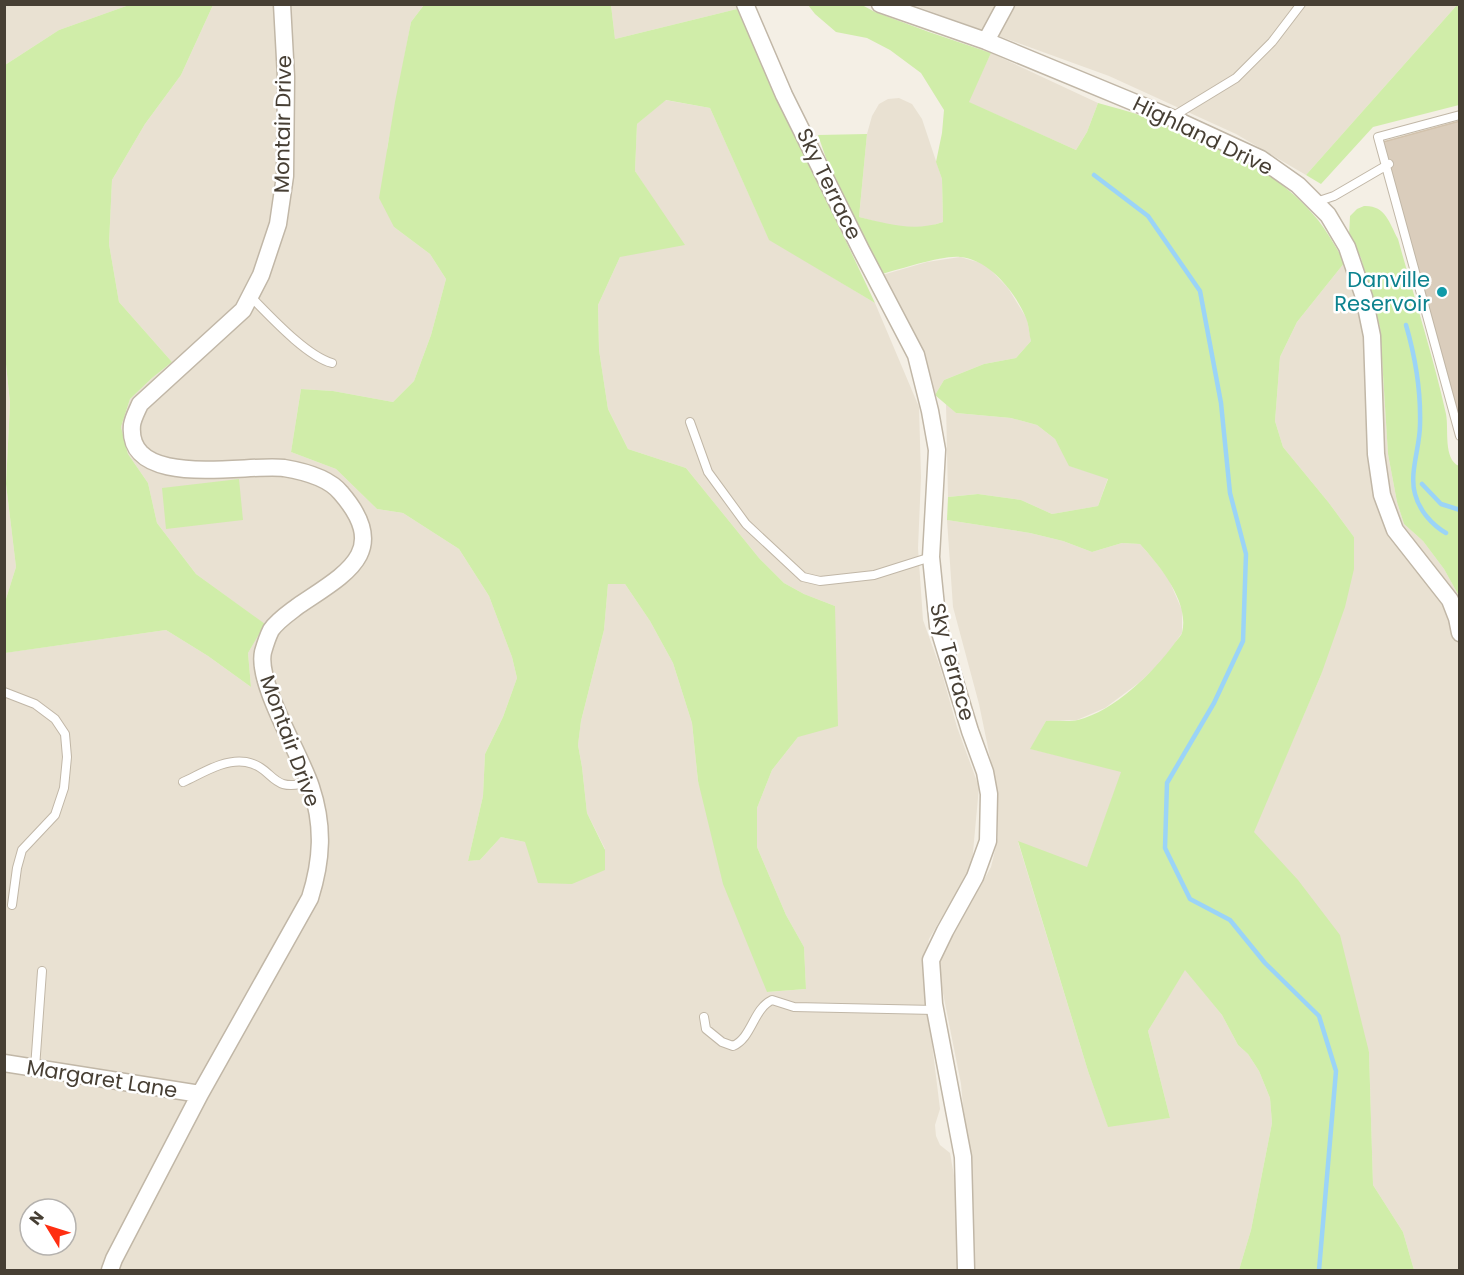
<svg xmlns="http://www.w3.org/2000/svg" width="1464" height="1275" font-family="Poppins,sans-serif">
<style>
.residential{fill:#e9e1d2;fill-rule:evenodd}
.green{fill:#d0eda9}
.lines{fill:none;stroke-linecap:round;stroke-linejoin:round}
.stream{stroke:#9bd4f7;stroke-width:4.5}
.building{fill:#dacdbc;stroke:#d2c2ac;stroke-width:1.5}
.lane-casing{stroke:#c1b7a7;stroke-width:10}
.street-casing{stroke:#c1b7a7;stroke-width:19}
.lane{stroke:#fff;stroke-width:8}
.street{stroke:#fff;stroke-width:16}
.culture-dot{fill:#0f9aa8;stroke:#fff;stroke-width:2}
.labels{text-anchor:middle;stroke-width:5;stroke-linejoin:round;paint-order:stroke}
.street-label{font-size:21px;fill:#473f34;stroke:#fff}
.culture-label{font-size:21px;fill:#0d838f;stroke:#fff;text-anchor:end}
</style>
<rect width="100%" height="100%" fill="#f4efe5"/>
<path class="residential" d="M 735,4 L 737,9 L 615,39 L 611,5 Z
M 5,5 L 129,5 L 59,30 L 5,65 Z
M 213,5 L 424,5 L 411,22 L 387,149 L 394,227 L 430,254 L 446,279 L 431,335 L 414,381 L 393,402 L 333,391 L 301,389 L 291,452 L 336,469 L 377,509 L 403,513 L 459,549 L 489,596 L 512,657 L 517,678 L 503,717 L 485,754 L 483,796 L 468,861 L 480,860 L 501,837 L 525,842 L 605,849 L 587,813 L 582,767 L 578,745 L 581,721 L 604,630 L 608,584 L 625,584 L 650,621 L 673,663 L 692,723 L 698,781 L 768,992 L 806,989 L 804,947 L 786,915 L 757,847 L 757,808 L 772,770 L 798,737 L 835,606 L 804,594 L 784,583 L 759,558 L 686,468 L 628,449 L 608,409 L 599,350 L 598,305 L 620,257 L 654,200 L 635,171 L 637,124 L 665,100 L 710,108 L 769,239 L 875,303 L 919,407 L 921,477 L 918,548 L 923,620 L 941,670 L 957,727 L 979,787 L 972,863 L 960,890 L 946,910 L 929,939 L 923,970 L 940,1109 L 935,1125 L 936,1136 L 940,1145 L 950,1153 L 958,1198 L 971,1192 L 961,1084 L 941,983 L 940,959 L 991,867 L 998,838 L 998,796 L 979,704 L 953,607 L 947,520 L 1030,533 L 1063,541 L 1092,552 L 1122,543 L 1140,544 L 1154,560 L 1169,580 L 1182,610 L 1182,633 L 1162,661 L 1140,682 L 1105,708 L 1077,720 L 1046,721 L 1031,749 L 1122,771 L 1087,868 L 1018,842 L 1088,1071 L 1108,1126 L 1170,1118 L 1148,1031 L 1185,969 L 1222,1015 L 1238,1045 L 1248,1054 L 1259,1071 L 1270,1098 L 1272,1123 L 1251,1230 L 1239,1270 L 5,1270 L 4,653 L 166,630 L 208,656 L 251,687 L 248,653 L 264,624 L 196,574 L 157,523 L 148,483 L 128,454 L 121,427 L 130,399 L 152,378 L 172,362 L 119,302 L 109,244 L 112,180 L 145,124 L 181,75 ZM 30,1209 L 66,1209 L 66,1245 L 30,1245 Z
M 913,5 L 1457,5 L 1306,175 L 1236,134 L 1109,76 Z
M 991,53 L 1098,103 L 1087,132 L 1076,150 L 968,102 Z
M 899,98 L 912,104 L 922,119 L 942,179 L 943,222 L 927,227 L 896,227 L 859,217 L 867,134 L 872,116 L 879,104 L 888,99 Z
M 960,257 L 985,264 L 1008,288 L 1027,319 L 1031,341 L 1016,358 L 984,364 L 944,380 L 935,395 L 907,318 L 879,276 L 927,262 Z
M 1361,258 L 1380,327 L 1388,454 L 1397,502 L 1404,524 L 1423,541 L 1444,569 L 1459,596 L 1459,1270 L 1414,1270 L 1403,1232 L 1373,1185 L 1369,1052 L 1253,832 L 1321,675 L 1354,537 L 1329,503 L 1283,447 L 1275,421 L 1280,357 L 1297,322 L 1345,262 Z
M 4,345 L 10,403 L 6,484 L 16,567 L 5,602 Z
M 946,404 L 956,413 L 1011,418 L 1037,425 L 1055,439 L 1070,466 L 1108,478 L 1098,506 L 1052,514 L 1021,500 L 978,494 L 948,497 Z"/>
<path class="green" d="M 129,5 L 213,5 L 181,75 L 145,124 L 112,180 L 109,244 L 119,302 L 172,362 L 152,378 L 130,399 L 121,427 L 128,454 L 148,483 L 157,523 L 196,574 L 265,624 L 248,653 L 251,687 L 208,656 L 166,630 L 5,653 L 5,602 L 16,567 L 6,484 L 10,403 L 4,345 L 5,65 L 59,30 Z
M 424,5 L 611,5 L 615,39 L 737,9 L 875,303 L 769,240 L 710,108 L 666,100 L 637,124 L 635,171 L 685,245 L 620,257 L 598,305 L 599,350 L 608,409 L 628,449 L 686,468 L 759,558 L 784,583 L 804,594 L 835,606 L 838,726 L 798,737 L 772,770 L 757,808 L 757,847 L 786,915 L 804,947 L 806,989 L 767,992 L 723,884 L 698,781 L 692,723 L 673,663 L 650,621 L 625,584 L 608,584 L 604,630 L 581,721 L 578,745 L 582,767 L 587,813 L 605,850 L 605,870 L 572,884 L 538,883 L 525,842 L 501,837 L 480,860 L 468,861 L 483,796 L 485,754 L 503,717 L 517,678 L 512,657 L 489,596 L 459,549 L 403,513 L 377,509 L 336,469 L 291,452 L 301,389 L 333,391 L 393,402 L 414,381 L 431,335 L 446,279 L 430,254 L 394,227 L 379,198 L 395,102 L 411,22 Z
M 808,5 L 862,5 L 875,12 L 929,32 L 991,53 L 969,102 L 1076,150 L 1087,132 L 1098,103 C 1174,123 1267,157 1318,220 C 1328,233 1336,248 1345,262 L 1297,322 L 1280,357 L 1275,421 L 1283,447 L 1329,503 L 1354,537 L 1354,569 L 1345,607 L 1321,675 L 1254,832 L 1298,880 L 1340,935 L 1369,1052 L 1373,1185 L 1403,1232 L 1414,1270 L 1239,1270 L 1251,1230 L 1272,1123 L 1270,1098 L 1259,1071 L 1248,1054 L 1238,1045 L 1222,1015 L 1185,970 L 1148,1031 L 1170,1118 L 1108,1127 L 1088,1071 L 1018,841 L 1087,867 L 1121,772 L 1030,749 L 1046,721 C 1056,720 1068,722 1078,720 C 1114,711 1153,673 1174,644 C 1176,641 1181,636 1182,633 C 1190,602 1159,565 1140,544 L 1122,543 L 1092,552 L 1063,541 L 1030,533 L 947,520 L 948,497 L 978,494 L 1021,500 L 1052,514 L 1098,506 L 1108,479 L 1069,466 L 1055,439 L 1037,425 L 1011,418 L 956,413 L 935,395 L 944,380 L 984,364 L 1016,358 L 1031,341 C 1029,334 1029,325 1026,318 C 1016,293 989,259 960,257 C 943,255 901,269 882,274 L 838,193 L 818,135 L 867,134 L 859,217 C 888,224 914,232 943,222 L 942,179 L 936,162 L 942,133 L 944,110 L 921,73 L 890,50 L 867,38 L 836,32 L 815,14 Z
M 1457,5 L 1460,5 L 1459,105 L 1373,127 L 1321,184 L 1306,175 Z
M 1364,206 C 1385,205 1389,222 1398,239 C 1414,297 1433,355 1446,414 C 1449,429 1443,459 1459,466 L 1459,596 L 1444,569 L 1423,541 L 1404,524 L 1397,502 L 1388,454 L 1380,327 L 1361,258 L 1349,236 L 1350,216 L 1357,209 Z
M 239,479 L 243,520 L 166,529 L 162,488 Z"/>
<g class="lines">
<path class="stream" d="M 1094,175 L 1148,216 L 1200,291 L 1221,403 L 1230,493 L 1246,554 L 1243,641 L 1214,703 L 1167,783 L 1165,848 L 1190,899 L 1230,920 L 1265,963 L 1319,1016 L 1336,1071 L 1319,1270
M 1406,325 C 1415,356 1421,392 1420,425 C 1420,447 1409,473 1415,494 C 1419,510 1432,525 1446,533
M 1422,484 L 1441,504 L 1460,510"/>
</g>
<path class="building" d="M 1460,121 L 1460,420 L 1383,142 Z"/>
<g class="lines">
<defs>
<path id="lane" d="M 1460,115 L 1378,137 L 1460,436
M 1172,117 L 1236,78 L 1272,42 L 1301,4
M 1316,202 L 1334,196 L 1389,164
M 250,296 C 269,315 306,356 332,363
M 690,422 L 708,472 L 746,524 L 803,577 L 820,581 L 874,575 L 931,557
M 4,692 L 35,704 L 55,719 L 65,734 L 67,757 L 64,788 L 55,815 L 22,850 L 17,868 L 12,905
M 183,782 C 201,774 225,758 246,762 C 276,768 269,794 309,782
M 704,1017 L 706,1029 L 722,1042 L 733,1046 C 752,1038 753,1009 772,1000 L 794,1007 L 935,1010
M 35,1068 L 42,971"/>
<path id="street" d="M 745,4 L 784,95 L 861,250 L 916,355 L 930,411 L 937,450 L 931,557 L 938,626 L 970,731 L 985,772 L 989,794 L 988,841 L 975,877 L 945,931 L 931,960 L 934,1004 L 963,1157 L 966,1270
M 880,4 L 986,41 L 1172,118 L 1261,159 L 1298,185 L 1328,215 L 1347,247 L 1364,297 L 1372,336 L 1376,454 L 1382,495 L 1395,530 L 1450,600 L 1457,618 L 1460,633
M 986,41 L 1006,4
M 4,1063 L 200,1094
M 110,1270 L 114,1259 L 200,1094 L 310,898 C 322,860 324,826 311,787 C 301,755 256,683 263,652 C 265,645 268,636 271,630 C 278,620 289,613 298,606 C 345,574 392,552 341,493 C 329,478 302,471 284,468 C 247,463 126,491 132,425 C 133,418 137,411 140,404 L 243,310 L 261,275 L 278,224 L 285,176 L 286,77 L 282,4"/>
</defs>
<use href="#lane" class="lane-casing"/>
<use href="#street" class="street-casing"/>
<use href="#lane" class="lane"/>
<use href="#street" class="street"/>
</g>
<circle class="culture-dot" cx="1442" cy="292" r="6"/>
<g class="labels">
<g class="street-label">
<text transform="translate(283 124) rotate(-89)" y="7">Montair Drive</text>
<text transform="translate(1203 136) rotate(26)" y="7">Highland Drive</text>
<text transform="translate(829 184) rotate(64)" y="7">Sky Terrace</text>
<text transform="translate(952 662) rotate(75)" y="7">Sky Terrace</text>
<text transform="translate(290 741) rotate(70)" y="7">Montair Drive</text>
<text transform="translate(102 1079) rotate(9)" y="7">Margaret Lane</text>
</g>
<g class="culture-label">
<text x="1430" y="287">Danville<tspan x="1430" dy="24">Reservoir</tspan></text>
</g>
</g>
<rect width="1464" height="1275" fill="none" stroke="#473f34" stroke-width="12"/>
<g transform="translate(48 1227) rotate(308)"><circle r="28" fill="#ffffff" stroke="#b5b2ae" stroke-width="1.5"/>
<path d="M0-4.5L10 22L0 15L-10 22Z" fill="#ff2e11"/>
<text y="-9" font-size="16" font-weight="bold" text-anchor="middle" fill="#473f34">N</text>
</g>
</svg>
